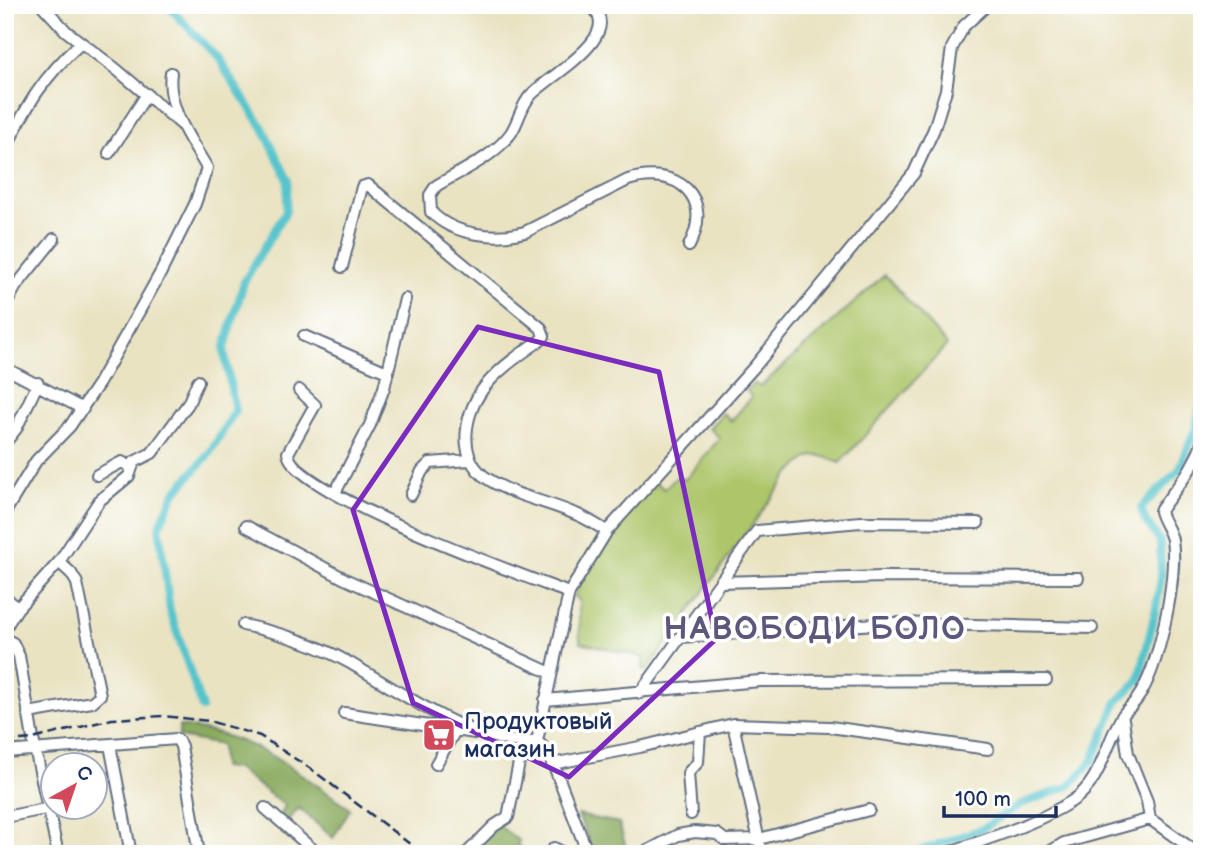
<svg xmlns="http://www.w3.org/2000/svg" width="1207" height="859" font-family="'Balsamiq Sans',sans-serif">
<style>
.green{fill:#adc66b;stroke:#647a64;stroke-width:2}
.forest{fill:#8aab5f;stroke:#526d5e;stroke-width:2}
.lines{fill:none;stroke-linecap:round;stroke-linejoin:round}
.canal{stroke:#56c4cc;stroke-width:8}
.minor-casing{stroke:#636e81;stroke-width:14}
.minor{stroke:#fff;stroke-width:10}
.rail{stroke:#1b2f5e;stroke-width:2.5;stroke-dasharray:10 5;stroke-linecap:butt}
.marked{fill:none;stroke:#7b2cbf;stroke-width:5;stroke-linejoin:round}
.labels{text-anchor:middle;stroke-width:7;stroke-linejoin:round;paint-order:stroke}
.poi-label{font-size:24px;fill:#1b2f5e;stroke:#fff;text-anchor:start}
.district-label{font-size:32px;font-weight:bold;letter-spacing:2px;fill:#5c577c;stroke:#fff}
</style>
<rect width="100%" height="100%" fill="#fff"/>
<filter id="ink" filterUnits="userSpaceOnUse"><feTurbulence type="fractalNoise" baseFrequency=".0143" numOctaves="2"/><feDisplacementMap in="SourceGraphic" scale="14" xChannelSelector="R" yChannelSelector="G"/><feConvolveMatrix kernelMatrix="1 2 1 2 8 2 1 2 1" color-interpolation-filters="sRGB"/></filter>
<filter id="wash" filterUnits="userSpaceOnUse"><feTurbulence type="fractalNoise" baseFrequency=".00686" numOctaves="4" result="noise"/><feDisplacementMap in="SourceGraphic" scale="28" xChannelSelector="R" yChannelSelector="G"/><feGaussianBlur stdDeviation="1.57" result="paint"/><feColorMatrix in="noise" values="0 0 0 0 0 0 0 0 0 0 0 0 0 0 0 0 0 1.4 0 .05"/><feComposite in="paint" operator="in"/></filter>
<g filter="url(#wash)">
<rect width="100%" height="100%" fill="#e9e3c2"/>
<path class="green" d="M 885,275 L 947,345 L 840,463 C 813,450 811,454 790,473 L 646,671 L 643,670 L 643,657 L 580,642 L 579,599 L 574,597 L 587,564 L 654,481 L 664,489 L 677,477 L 685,480 L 720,438 L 709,428 L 723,413 L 731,421 L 752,397 L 747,391 L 754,383 L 760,387 Z"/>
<path class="forest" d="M 179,726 C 251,734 293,768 350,809 L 333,838 L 299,808 L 286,823 L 279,816 L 285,806 L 237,769 L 222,767 L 221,745 L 179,737 Z
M 578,815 L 619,823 L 627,851 L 594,854 Z
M 498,825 L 519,841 L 517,845 L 528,854 L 471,854 Z"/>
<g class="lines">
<path class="canal" d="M 167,5 L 217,58 L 263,128 L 288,180 L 286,211 L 244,282 L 224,350 L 235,411 L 209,454 L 174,494 L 159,527 L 170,611 L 202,708
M 910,854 L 982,829 L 1021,804 L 1068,787 L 1092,762 L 1117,702 L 1139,680 L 1155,612 L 1161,579 L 1160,541 L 1145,520 L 1141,508 L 1179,470 L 1196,428 L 1202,395"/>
</g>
</g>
<g filter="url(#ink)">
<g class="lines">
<defs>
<path id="minor" d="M 42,5 L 66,31 L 116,69 L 181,124
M 590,5 C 627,35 550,75 531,95 C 521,105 519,121 511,133 C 494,157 461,171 436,186 L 430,195 L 431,212 C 453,235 494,240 525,232 L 628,180 C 677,165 715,197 689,246
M 5,149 C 28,104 42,78 81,43
M 109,153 L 147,94
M 342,267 L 362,187 L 368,185 L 541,328 L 544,336 L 541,340 C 523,352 501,367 487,384 C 464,410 455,458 488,479 C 514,496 545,501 573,513 C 585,517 596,525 607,531
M 5,277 L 16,286
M 5,306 L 16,286 L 54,239
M 304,336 L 387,372
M 5,368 L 83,409
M 299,390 L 315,405 L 288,453 C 290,492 527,577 569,593
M 5,443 L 16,429 L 38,383
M 97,475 L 122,462 L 131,467
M 335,493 L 370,425 L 384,388 L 405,299
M 411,495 L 422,471 L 430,463 L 470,460
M 5,512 L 36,461 L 70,426 L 99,383 L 161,272 L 195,204 L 207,168 C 191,140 166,107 171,73
M 246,526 L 345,579 L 551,673
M 720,582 L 882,577 L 1078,578
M 5,596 L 17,609 L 5,628
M 17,609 L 59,562 L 99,501 L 129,476 L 134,462 L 152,453 L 188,404 L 198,381
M 243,625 C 280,633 314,643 348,662 C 399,690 477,749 537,741
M 680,637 L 892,623 L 1092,628
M 5,639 L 13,643 L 19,656 L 33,739 L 58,854
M 640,693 L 757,531 L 861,522 L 978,523
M 545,700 L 760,681 L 1046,680
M 28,713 L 92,702 L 100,695 L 77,583 L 71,573 L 59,562
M 344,713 L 475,733
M 1123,719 L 1128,754 L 1147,801 L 1150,819 L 1199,854
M 733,724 L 762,854
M 537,741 L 569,593 L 607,531 L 756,365 L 914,173 L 934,129 L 946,90 L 952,48 L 964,26 L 987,5
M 537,741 L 549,753 L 588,854
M 110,745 L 131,854
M 5,752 L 177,739 L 181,746 L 199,854
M 436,764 L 455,731
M 552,764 L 640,747 L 733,724 L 830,727 L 988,749
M 265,808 L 318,854
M 691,814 L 688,773 L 698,762 L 700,732
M 5,817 L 50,808
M 554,848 L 566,854
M 466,854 L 494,826 L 508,817 L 523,743
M 642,854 L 678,835 L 695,832 L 717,834 L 725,840 L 759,839 L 869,810
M 944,854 C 986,839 1035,825 1072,801 C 1102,782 1105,743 1123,715 C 1127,709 1133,705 1137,699 C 1159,669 1178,577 1172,540 C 1170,529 1162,521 1160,511 C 1176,487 1193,471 1202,443
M 1046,854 L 1064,843 L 1150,819"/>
</defs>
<use href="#minor" class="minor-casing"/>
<use href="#minor" class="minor"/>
<path class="rail" d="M 5,741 L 33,739 L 112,719 L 163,716 L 209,721 L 260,736 L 311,769 L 423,854"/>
</g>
</g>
<path class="marked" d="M 478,327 L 659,372 L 716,639 L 569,777 L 413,703 L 353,510 Z"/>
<defs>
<symbol id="supermarket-square" viewBox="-11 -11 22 22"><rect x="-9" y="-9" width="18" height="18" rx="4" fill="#d1495b" stroke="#fff"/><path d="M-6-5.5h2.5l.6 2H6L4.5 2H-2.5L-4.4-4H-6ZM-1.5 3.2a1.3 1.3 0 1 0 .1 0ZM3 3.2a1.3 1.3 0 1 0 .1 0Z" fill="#fff"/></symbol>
</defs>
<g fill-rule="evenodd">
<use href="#supermarket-square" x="420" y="716" width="38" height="38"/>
</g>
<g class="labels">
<g class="poi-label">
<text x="464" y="729">Продуктовый<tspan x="464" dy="28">магазин</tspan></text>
</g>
<g class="district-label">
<text x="815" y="639">НАВОБОДИ БОЛО</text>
</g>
</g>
<rect width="1207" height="859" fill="none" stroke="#fff" stroke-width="28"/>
<g transform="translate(74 786) rotate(40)"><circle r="33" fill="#ffffff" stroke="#a4acbf" stroke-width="2"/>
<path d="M0-5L12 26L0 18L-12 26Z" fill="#d1495b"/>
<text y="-10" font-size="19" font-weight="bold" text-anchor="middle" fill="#1b2f5e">С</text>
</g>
<path d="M944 806v10h112v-10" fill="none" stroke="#1b2f5e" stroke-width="3.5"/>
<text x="955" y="806" font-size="21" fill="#1b2f5e" stroke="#ffffff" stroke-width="5" paint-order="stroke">100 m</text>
</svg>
